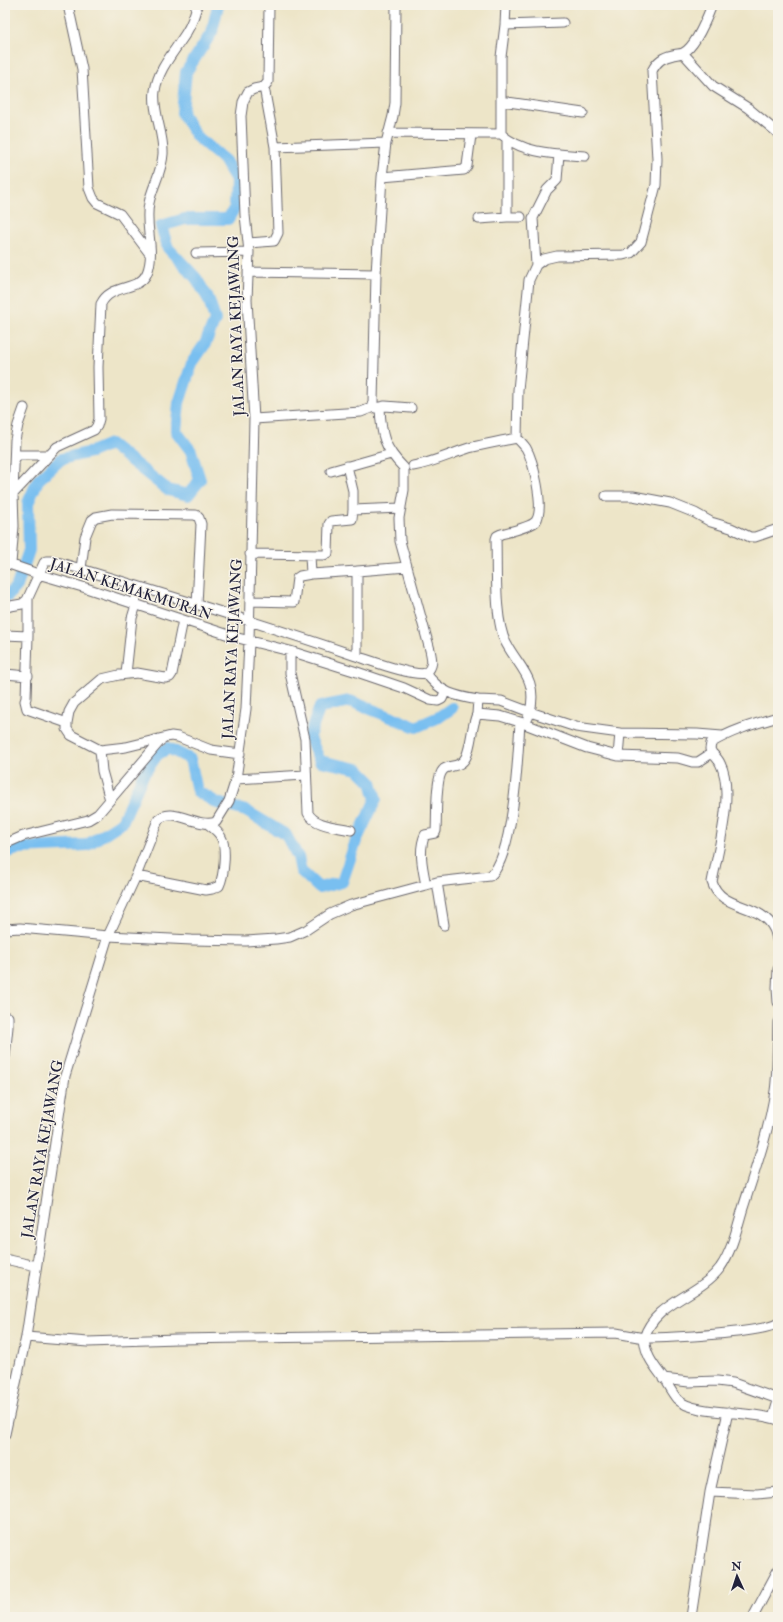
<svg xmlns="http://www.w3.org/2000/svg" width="783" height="1622" font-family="'IM FELL Double Pica',serif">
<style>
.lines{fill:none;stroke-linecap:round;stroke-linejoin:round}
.river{stroke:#79bff0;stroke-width:12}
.minor-casing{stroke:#69666c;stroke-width:11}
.minor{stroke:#fff;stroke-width:9}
.labels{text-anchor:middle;stroke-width:3;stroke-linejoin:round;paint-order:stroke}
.street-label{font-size:15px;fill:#22223b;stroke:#f7f3e8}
</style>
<rect width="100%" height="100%" fill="#f7f3e8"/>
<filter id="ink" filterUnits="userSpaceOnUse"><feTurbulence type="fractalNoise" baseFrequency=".025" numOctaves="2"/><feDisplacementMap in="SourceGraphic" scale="8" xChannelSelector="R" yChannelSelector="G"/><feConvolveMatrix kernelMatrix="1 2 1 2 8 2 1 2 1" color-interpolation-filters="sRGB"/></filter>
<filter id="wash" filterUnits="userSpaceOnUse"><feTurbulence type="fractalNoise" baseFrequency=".012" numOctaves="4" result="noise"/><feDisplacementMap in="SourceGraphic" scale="16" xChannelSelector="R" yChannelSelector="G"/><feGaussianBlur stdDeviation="0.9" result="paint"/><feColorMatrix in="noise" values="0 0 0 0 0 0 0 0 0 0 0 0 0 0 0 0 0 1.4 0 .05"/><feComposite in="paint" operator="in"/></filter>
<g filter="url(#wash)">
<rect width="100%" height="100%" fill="#ede5c8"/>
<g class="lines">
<path class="river" d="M 5,595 L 8,596 L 17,586 L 29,550 L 28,503 L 38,480 L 61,459 L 91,452 L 110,444 L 168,490 L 188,495 L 200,480 L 191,451 L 176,431 L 179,403 L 192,363 L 205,344 L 215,320 L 209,300 L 196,278 L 168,248 L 161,226 L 185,219 L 228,219 L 235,207 L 236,180 L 225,161 L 196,136 L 182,113 L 186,72 L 212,32 L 218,5
M 5,853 L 20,848 L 87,845 L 122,822 L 143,775 L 157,755 L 168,748 L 190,759 L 197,791 L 217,803 L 246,811 L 286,835 L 298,857 L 301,871 L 319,888 L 342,882 L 356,841 L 376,799 L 371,782 L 358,769 L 320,761 L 309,736 L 320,707 L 350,701 L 416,727 L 439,717 L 452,708"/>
</g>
</g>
<g filter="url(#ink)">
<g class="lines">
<defs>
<path id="minor" d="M 68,5 L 82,69 L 89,188 L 93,198 L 97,203 L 120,214 L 150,254
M 506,5 L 505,25 L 563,23
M 683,53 L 713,86 L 748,108 L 778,133
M 501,101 L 583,113
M 388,133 L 501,134 C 523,154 557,154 585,156
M 501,134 L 501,57 L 505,25
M 507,139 L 507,217 L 521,217
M 275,147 L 386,143
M 382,177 L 464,170 L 467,166 L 471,135
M 479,219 L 507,217
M 248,243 L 274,241 L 278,233 L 275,147 L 264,87
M 196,253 L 249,252
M 536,265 L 544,259 L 557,256 L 623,255 L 631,253 L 641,242 L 656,185 L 657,159 L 652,71 C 657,61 663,57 673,55 C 676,54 680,54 683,53 C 695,47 707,18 712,5
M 248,272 L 376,274
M 380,407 C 381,435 384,448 404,468 L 404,490 L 399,518 L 400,541 L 430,650 C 432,659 434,666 426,673
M 375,408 L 385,406 L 411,408
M 254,419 L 361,412 L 371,408 L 373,402 L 376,274 L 382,177 L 386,143 L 393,116 L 395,103 L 396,5
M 517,438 L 518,390 L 529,280 L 536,265 L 533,218 L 547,190 L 557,180 L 559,154
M 15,455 L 49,455
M 347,466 L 353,491 L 353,510
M 413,466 C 432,463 450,454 469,448 C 485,444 501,441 517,438 C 520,441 523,444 526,448 C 533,460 545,508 536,521 C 532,526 509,532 501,534 L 497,536 L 496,539 C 497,567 494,620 506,643 C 520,669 538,679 530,712 L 576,727 L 620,733 L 697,734 L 722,736
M 331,471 L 391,454
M 13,494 L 15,440 L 18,425 L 24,408
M 606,496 L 633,496 L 670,503 L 695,513 L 711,522 L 731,528 L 750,537 L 755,537 L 778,529
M 250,554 L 324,555 L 328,553 L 329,524 L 331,521 L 352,519 L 353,510 L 401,508
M 6,563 L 38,574 L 86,588 L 238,638 L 290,651 L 357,672 L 404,688 L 430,700 L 438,701 L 442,699 L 445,692
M 11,564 L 14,526 L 13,494 L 57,447 L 94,430 L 97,426 L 99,419 L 98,367 L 101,304 C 111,283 139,292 147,273 C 156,251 144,226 149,203 C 152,187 162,172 163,154 C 164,134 152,110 155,91 C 158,69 174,52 186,33 C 191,25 195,14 197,5
M 81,569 L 85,537 L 92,520 L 96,517 L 112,514 L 196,515 L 199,518 L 201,524 L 197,605
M 311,574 L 357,571
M 28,599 L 28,636
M 250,601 L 294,602 L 297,578 L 300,576 L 311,574 L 310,555
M 134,604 L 140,587
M 5,607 L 22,604 L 27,600 L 44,563 L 46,561 L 54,561 C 155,591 256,622 356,656 C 369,660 414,677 426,673 C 440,693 455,696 478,700 L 477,714 L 500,716 L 520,722 L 587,748 L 618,756 L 678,758 L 692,762 L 698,762 L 712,753 C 715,756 718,759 720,763 C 735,791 718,851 712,882 C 721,911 761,902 774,929 C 776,933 777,939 778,944
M 5,635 L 28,636 L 26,698 L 25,701 L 27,709 L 67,723 L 67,729 L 71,735 L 100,750 L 126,747 L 171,736 L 178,737 L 211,750 L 240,754
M 290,651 L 290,673 L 305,739 L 308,813 C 314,826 338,827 351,830
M 357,656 L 357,571 L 407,567
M 5,674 L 28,676
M 126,674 L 132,618 L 136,605
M 478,700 L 501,701 L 530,712 L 528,718
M 67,723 L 69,712 L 74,703 L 102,679 L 119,675 L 137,673 L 165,678 L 170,677 L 172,674 L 183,620
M 100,750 L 102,771 L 110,800
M 712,753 L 710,749 L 711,743 C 732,730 754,724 778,717
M 618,756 L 620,733
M 236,779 L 306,775
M 5,844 L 23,836 L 88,820 L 98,814 L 161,740
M 136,876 L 206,890 L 212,889 L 219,886 C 224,876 227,847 221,837 C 218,831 213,828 208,824
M 437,882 L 444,925
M 426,885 C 423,870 418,850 425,835 L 435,833 L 436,831 C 437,818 435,778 443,770 C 448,764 460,769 466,757 C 472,743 471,728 477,714
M 5,929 L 20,928 L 108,936 L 192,940 L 246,941 L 276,939 L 290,937 L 306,930 L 330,914 L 351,905 L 437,882 L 490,876 C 514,857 518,754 520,722
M 778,969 L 777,988 L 778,1002
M 5,1056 L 8,1027 L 8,1017
M 5,1259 L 36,1266
M 778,1323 C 765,1333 666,1338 644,1338 C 646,1357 653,1364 664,1379 C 668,1385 672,1393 677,1399 C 693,1416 753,1410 778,1420
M 26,1337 L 88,1342 L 177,1339 L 616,1333 L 644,1338 C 655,1302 699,1296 720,1268 C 732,1251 737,1228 743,1208 C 755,1170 769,1131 775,1091 C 778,1069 777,1044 778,1022
M 663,1379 L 689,1382 L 717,1381 L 733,1383 L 778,1399
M 773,1418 L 778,1401
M 5,1434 L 26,1337 L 65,1076 L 108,936 L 136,876 L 158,820 C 172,805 197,829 216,822 L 229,801 L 236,779 L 246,709 L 249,641 L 254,419 L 247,300 L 249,252 L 245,215 L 241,116 L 243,102 L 248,92 L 254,89 L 264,87 L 268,82 L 269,5
M 710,1492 L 728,1412
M 691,1617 L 710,1492 L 757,1494 L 778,1492
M 753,1617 L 778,1570"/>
</defs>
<use href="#minor" class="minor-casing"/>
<use href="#minor" class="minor"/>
</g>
</g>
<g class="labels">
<g class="street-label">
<text transform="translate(236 326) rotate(-92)" y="5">JALAN RAYA KEJAWANG</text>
<text transform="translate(131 589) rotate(18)" y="5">JALAN KEMAKMURAN</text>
<text transform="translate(232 649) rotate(-87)" y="5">JALAN RAYA KEJAWANG</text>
<text transform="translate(42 1149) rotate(-80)" y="5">JALAN RAYA KEJAWANG</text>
</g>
</g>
<rect width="783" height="1622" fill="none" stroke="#f7f3e8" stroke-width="20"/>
<g transform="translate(737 1576) rotate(357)" stroke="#f7f3e8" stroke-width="3" paint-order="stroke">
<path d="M0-3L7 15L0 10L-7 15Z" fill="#22223b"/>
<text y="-6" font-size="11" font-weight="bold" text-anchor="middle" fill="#22223b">N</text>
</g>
</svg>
